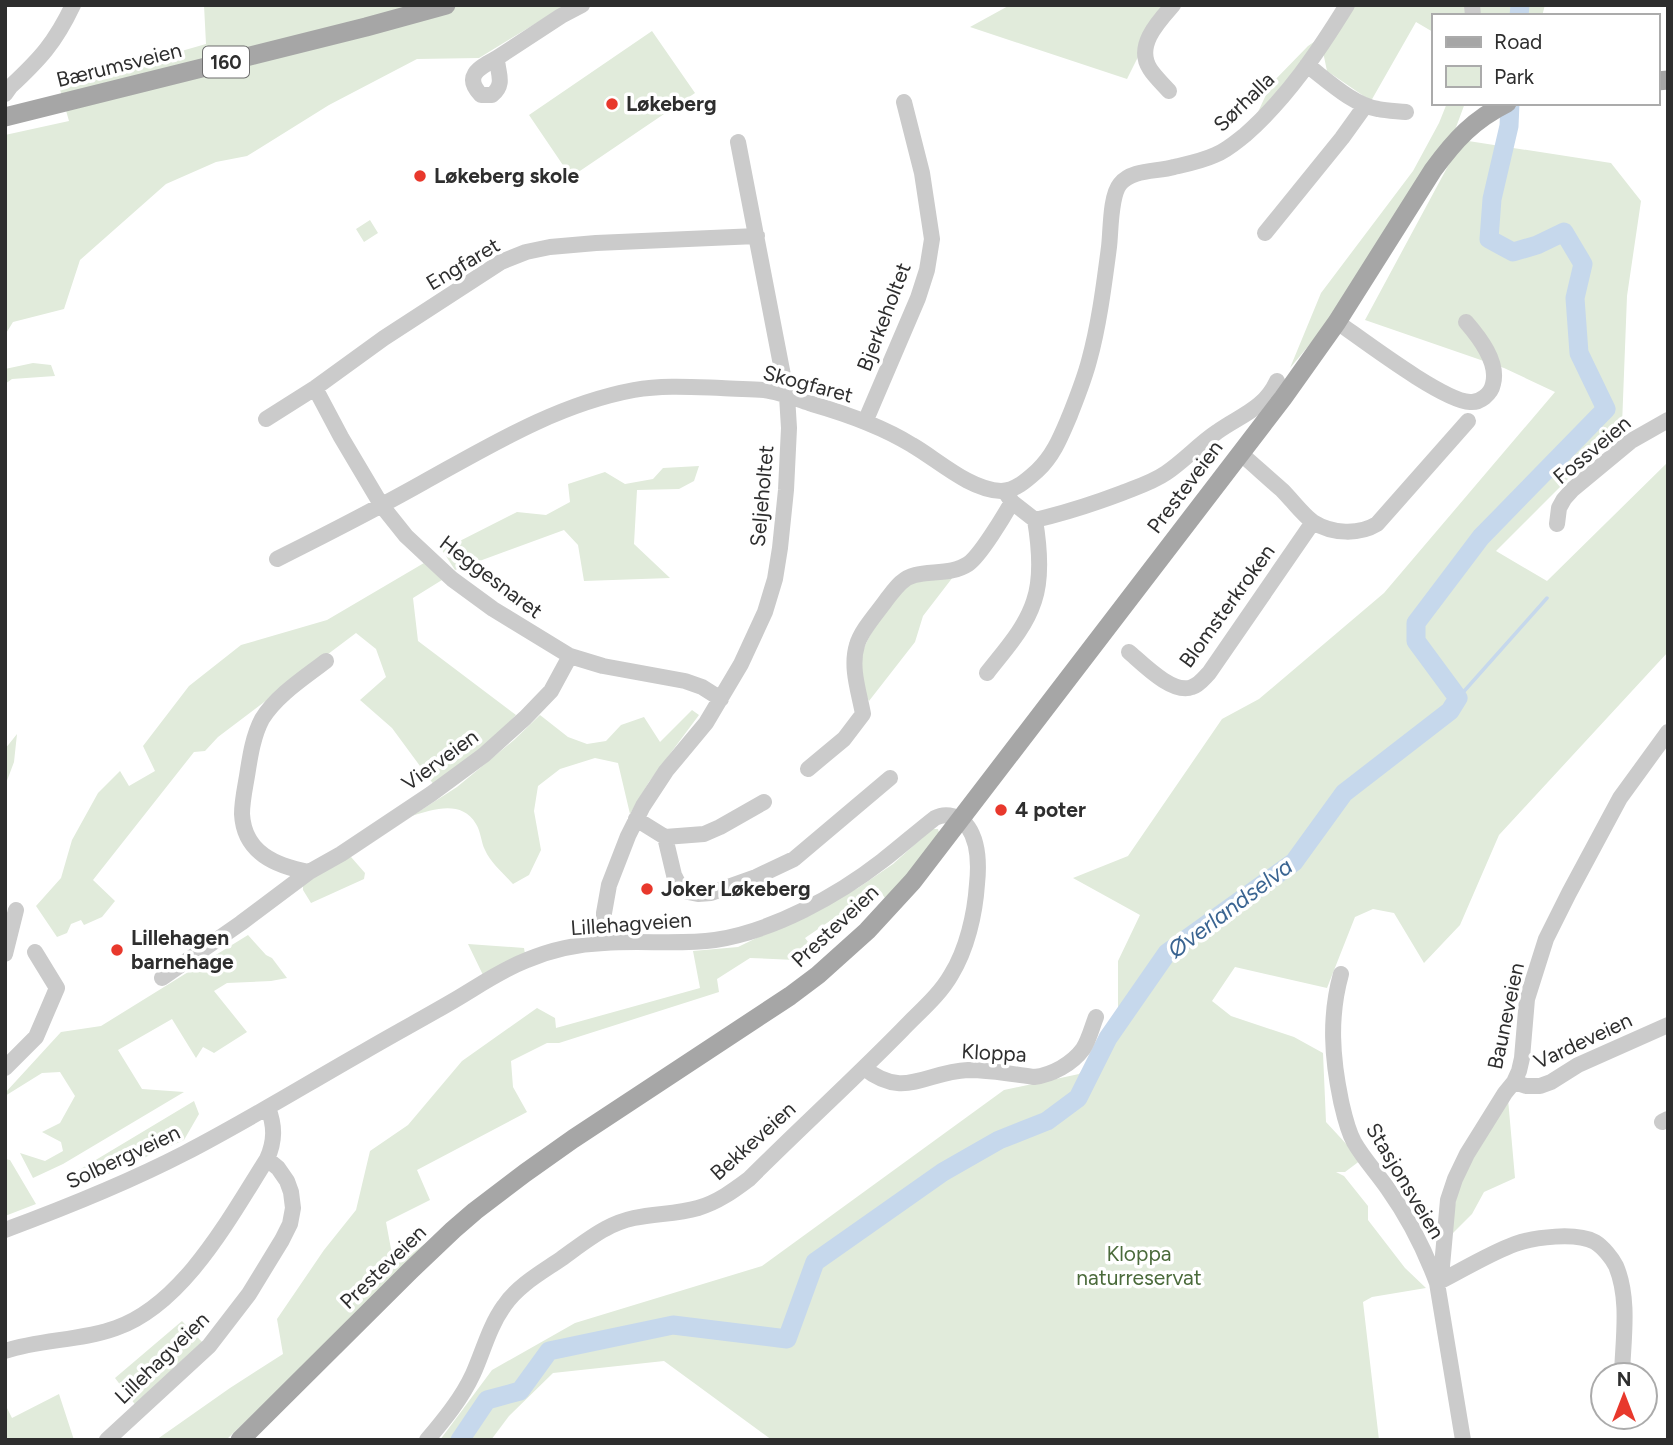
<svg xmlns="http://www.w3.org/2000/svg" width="1673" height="1445" font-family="Figtree,sans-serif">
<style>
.green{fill:#e1ebdb}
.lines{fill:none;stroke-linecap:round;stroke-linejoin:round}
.stream{stroke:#c6d8ec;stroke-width:3.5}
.river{stroke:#c6d8ec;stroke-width:19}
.minor{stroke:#cbcbcb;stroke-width:16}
.major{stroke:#a6a6a6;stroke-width:19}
.poi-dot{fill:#e8382c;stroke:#fff;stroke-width:2.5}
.labels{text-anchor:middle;stroke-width:7;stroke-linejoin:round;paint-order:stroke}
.shield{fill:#fff;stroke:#6d6d6d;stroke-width:2}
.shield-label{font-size:19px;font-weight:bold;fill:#2e2e2e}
.street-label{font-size:21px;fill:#2e2e2e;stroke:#fff}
.poi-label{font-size:21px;font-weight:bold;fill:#2e2e2e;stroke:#fff;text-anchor:start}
.park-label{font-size:21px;fill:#4a6a3a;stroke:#fff}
.water-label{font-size:23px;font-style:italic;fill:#3a6491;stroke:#fff}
</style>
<rect width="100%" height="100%" fill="#fff"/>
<path class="green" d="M 204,5 L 566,5 L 479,58 L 417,59 L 329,105 L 247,156 L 216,162 L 166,184 L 80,260 L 64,309 L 13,322 L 5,335 L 5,135 L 69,121 L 59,86 L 206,44 Z
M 1010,5 L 1173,5 L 1147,39 L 1127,79 L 970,27 Z
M 1347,5 L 1545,5 L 1542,16 L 1433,16 L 1433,32 L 1416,22 L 1371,101 L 1327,71 L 1322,47 Z
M 652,31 L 695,93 L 571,177 L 529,115 Z
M 1327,33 L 1276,100 L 1258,112 L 1271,84 L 1308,46 Z
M 1447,103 L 1465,103 L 1455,130 L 1341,307 L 1290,368 L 1321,293 L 1413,171 L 1439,123 Z
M 1462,140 L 1611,163 L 1641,201 L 1627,296 L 1622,425 L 1496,551 L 1547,581 L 1668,462 L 1668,652 L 1499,835 L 1460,925 L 1424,963 L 1394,913 L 1373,909 L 1355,917 L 1327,988 L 1235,967 L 1212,1001 L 1231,1016 L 1294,1037 L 1323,1053 L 1326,1122 L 1361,1160 L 1345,1172 L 1336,1172 L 1344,1176 L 1368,1206 L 1368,1220 L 1405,1268 L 1426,1288 L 1372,1297 L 1363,1302 L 1379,1440 L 772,1440 L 664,1361 L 553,1373 L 509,1416 L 491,1440 L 440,1440 L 492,1370 L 575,1323 L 762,1266 L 1004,1090 L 1079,1074 L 1118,1024 L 1118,961 L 1140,915 L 1073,878 L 1128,856 L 1222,719 L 1259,699 L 1384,593 L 1555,392 L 1504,368 L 1365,320 Z
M 370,220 L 378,233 L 364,242 L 356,229 Z
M 33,363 L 51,365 L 55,376 L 12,379 L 5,384 L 5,369 Z
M 699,466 L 694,481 L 679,489 L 637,490 L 634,544 L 670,578 L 584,581 L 578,545 L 564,530 L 455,570 L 442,550 L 517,512 L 546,515 L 570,502 L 568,484 L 605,472 L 625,484 L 653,479 L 663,468 Z
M 424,563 L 442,580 L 413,598 L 418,641 L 516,715 L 483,750 L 434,785 L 392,728 L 360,700 L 386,677 L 376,649 L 356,633 L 218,737 L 205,751 L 194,752 L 93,880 L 115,901 L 102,917 L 84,925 L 81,920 L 71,924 L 67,933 L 57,937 L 36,906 L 61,878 L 72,840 L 98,793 L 120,771 L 129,786 L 155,771 L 143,746 L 189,686 L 241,645 L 327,620 Z
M 953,577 L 923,616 L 915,642 L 869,701 C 863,690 858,678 859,665 C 860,646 894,593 911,584 C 924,577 939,578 953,577 Z
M 692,710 L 699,715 L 649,782 L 630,814 L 618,763 L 595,758 L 560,769 L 538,786 L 534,811 L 541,850 L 529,875 L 513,884 C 504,874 490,862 485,850 C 481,842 481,832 476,824 C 462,800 434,809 412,816 L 457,787 L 514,740 L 540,715 L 568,737 L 587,744 L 606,741 L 621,725 L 644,717 L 660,742 Z
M 17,734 L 14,762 L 5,786 L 5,749 Z
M 932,829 L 938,829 L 940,836 L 887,901 L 878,888 L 805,938 L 815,951 L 795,960 L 750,958 L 717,979 L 719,992 L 559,1043 L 547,1043 L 511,1061 L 513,1087 L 527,1112 L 417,1170 L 430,1200 L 386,1222 L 391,1249 L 402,1261 L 430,1240 L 300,1369 L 226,1440 L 156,1440 L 230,1388 L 283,1354 L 277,1319 L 324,1250 L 356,1210 L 370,1151 L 408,1125 L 462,1061 L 537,1008 L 555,1018 L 556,1028 L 700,988 L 693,951 L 738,947 L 858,888 L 893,864 Z
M 351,857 L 365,873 L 364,879 L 311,903 L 303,890 L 303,884 L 346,858 Z
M 248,935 L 266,955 L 272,958 L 287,978 L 271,981 L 227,983 L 214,991 L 247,1032 L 214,1053 L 203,1047 L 196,1058 L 172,1019 L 118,1050 L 142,1089 L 184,1092 L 63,1164 L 33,1178 L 20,1153 L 45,1161 L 63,1151 L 61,1142 L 42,1132 L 60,1123 L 75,1096 L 60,1072 L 42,1073 L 5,1096 L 5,1093 L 61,1032 L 101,1026 Z
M 468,944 L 524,948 L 525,954 L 483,975 Z
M 1508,1099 L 1515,1178 L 1484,1192 L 1472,1214 L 1449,1237 L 1460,1179 Z
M 194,1101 L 199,1114 L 184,1140 L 81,1186 L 74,1173 Z
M 5,1159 L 10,1160 L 36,1204 L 5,1216 Z
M 182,1321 L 204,1344 L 137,1407 L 115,1378 Z
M 59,1394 L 74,1440 L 5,1440 L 5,1404 L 12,1418 Z"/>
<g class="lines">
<path class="stream" d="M 1458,698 L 1547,598"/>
<path class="river" d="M 1519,16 L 1520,5
M 460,1440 L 487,1400 L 520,1391 L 549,1351 L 673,1325 L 787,1339 L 815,1262 L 943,1172 L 999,1140 L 1047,1121 L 1078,1098 L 1108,1038 L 1167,953 L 1294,862 L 1344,793 L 1450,711 L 1458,698 L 1416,641 L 1416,623 L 1481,537 L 1606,409 L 1579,353 L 1575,298 L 1583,264 L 1564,232 L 1537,245 L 1513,252 L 1489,239 L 1492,199 L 1509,126 L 1510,103"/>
<path class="minor" d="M 1472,5 L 1473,16
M 497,58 C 497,72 506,84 492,95 L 481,95 C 462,75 481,67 497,58 Z
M 497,58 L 561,16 L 582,5
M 1307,65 C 1327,80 1353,105 1378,109 C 1387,111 1397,111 1406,112
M 1169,91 C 1163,84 1155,77 1150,69 C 1135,46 1158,22 1173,5
M 5,94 L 10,87 C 40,59 55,43 73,5
M 1265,233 L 1342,138 L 1365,106
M 1337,322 C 1363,340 1443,401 1470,402 C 1480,403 1491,394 1493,384 C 1499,362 1479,337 1466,322
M 315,388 L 341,437 L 382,506 L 406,536 L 452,579 L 493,609 L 570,656 L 603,666 L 685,681 L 702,687 L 721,699
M 266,419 L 315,388 L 384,338 L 501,262 L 526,252 L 550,247 L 596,243 L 757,236
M 865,422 L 918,298 L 927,270 L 932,239 L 922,173 L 904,102
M 1240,453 C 1254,465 1268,478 1282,490 C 1292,500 1302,514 1313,522 C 1332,534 1359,535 1377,524 L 1468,421
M 1006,493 L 1012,502 L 1035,520 C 1065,513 1093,504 1122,493 C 1137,487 1153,482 1166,473 C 1184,461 1199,444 1217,432 C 1241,415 1264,409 1277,381
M 1557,524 L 1559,508 L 1564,499 L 1573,489 L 1631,441 L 1668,420
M 277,559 C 327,534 376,509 424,482 C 491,445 558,404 634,390 C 663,385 692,387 721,388 C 735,389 750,389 764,390 C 780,392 797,399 812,404 C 847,414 881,426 912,445 C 938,460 970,490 1001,491 C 1015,491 1027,480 1037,471 C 1054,455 1061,436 1070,415 C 1077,397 1084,380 1089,361 C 1099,325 1104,285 1109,247 C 1111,231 1110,196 1120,184 C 1132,169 1157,172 1174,167 C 1187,164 1202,161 1215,155 C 1226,151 1236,142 1245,135 C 1287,98 1318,52 1347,5
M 1129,652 C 1143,664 1173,695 1192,687 C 1199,685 1204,678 1209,673 L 1313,522
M 987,673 C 1004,651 1025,629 1034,601 C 1042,578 1039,544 1035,520
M 808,769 L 844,739 L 863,714 C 859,692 850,667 857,645 C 861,630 878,612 887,599 C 895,589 902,578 915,575 C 932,571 953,574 968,564 C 980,556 1004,516 1012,502
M 636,819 L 665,837 L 674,875 L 679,885 L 688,892 L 698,894 L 711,893 L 756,877 L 794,859 L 890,778
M 665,837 L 704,834 L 720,827 L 764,802
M 309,872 C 276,866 244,853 242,814 C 242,801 245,788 247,776 C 250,757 253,736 262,719 C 277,695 304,678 326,661
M 604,943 L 604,913 L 609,885 L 628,836 L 643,806 L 666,771 L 706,723 L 741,664 L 765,612 L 775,579 L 780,548 L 786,490 L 789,428 L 787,396 L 738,142
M 5,954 L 16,910
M 1341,974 C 1329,1017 1332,1058 1341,1101 C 1344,1114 1347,1129 1354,1142 C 1363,1158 1377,1173 1388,1189 C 1410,1220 1424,1248 1437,1283
M 162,978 L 241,923 L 309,872 L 341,854 L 431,794 L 484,755 L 525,718 L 551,691 L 570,656
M 5,1068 L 36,1037 L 57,988 L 35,952
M 864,1068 C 904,1100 925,1072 968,1070 C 990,1070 1012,1074 1034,1077 C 1052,1075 1072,1064 1083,1049 C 1089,1040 1092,1027 1096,1017
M 1514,1082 L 1526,1086 L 1540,1086 L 1551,1082 L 1578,1065 L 1668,1025
M 1662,1122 L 1668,1119
M 5,1230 C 67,1207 127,1183 185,1153 C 247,1121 305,1085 365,1051 C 394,1034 424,1018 453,1001 C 477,987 501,970 527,960 C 551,950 578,944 604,943 C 641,940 679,945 715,940 C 773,931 837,896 882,861 C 900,847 917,832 935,818 C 946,812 961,816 968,827 C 979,843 979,865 977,884 C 975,914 967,949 951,975 C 939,996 918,1013 902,1030 C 852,1081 799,1129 749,1179 C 733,1191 718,1202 698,1208 C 666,1217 637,1211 605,1229 C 590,1237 575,1249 561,1259 C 542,1272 517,1286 504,1306 C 489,1327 483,1352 473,1374 C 462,1398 444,1420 427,1440
M 1437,1283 L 1442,1266 L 1448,1200 L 1455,1179 L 1467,1154 L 1505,1093 L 1514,1082 L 1519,1071 L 1522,1058 L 1527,999 L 1546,939 L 1569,893 L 1620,798 L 1668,732
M 5,1351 C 41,1339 80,1341 116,1328 C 184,1304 230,1217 267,1159 C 275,1141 275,1126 268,1108
M 107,1440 L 209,1346 L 249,1294 L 282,1240 L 290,1224 L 293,1208 L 291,1192 L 287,1181 L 278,1168 L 267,1159
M 1463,1440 L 1437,1283 C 1463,1270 1488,1254 1515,1244 C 1535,1237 1576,1232 1595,1242 C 1603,1247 1612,1258 1616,1266 C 1630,1299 1623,1340 1622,1374"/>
<path class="major" d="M 1657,81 L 1668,80
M 5,117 L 366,27 L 446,5
M 240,1440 L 410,1271 L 453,1230 L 475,1211 L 525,1173 L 573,1139 L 790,996 L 818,975 L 867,931 L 913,881 L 1283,398 L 1337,322 L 1433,170 C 1455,140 1473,120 1507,103"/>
</g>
<g class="poi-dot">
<circle cx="612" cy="104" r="7"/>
<circle cx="420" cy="176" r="7"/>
<circle cx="1001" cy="810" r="7"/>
<circle cx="647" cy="889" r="7"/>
<circle cx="117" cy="950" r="7"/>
</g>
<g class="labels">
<rect class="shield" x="203" y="46.5" width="46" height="31" rx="5"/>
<g class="shield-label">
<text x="226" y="69">160</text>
</g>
<g class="street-label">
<text transform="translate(119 65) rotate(-14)" y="7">Bærumsveien</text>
<text transform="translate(1244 102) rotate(-44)" y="7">Sørhalla</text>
<text transform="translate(463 264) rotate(-31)" y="7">Engfaret</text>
<text transform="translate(884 317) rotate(-69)" y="7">Bjerkeholtet</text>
<text transform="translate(808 384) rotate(15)" y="7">Skogfaret</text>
<text transform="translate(1592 450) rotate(-40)" y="7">Fossveien</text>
<text transform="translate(1185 487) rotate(-53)" y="7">Presteveien</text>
<text transform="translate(762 496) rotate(-85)" y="7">Seljeholtet</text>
<text transform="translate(491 577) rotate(37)" y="7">Heggesnaret</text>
<text transform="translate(1227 606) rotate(-54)" y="7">Blomsterkroken</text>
<text transform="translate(440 760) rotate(-36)" y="7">Vierveien</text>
<text transform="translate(631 924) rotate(-4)" y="7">Lillehagveien</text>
<text transform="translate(835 926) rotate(-43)" y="7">Presteveien</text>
<text transform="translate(1506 1016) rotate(-78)" y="7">Bauneveien</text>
<text transform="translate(1583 1041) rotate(-25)" y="7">Vardeveien</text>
<text transform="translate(994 1053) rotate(3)" y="7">Kloppa</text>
<text transform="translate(753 1141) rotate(-42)" y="7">Bekkeveien</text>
<text transform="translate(123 1157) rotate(-25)" y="7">Solbergveien</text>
<text transform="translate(1405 1181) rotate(59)" y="7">Stasjonsveien</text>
<text transform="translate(383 1267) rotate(-44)" y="7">Presteveien</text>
<text transform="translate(162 1358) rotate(-44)" y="7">Lillehagveien</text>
</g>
<g class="poi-label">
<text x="626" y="111">Løkeberg</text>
<text x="434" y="183">Løkeberg skole</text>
<text x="1015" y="817">4 poter</text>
<text x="661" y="896">Joker Løkeberg</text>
<text x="131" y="945">Lillehagen<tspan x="131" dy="24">barnehage</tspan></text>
</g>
<g class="park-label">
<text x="1139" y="1261">Kloppa<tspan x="1139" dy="24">naturreservat</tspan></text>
</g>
<g class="water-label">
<text transform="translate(1230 908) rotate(-37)" y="8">Øverlandselva</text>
</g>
</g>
<rect width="1673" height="1445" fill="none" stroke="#2e2e2e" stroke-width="14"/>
<rect x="1432" y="14" width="228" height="91" fill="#ffffff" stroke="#ababab" stroke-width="2"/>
<rect x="1446" y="37" width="35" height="10" fill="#a6a6a6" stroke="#ababab" stroke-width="2"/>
<text x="1494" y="49" font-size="21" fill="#2e2e2e">Road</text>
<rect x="1446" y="66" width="35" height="21" fill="#e1ebdb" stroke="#ababab" stroke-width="2"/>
<text x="1494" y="84" font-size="21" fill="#2e2e2e">Park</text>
<g transform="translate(1624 1396)"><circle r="33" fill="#ffffff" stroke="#ababab" stroke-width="2"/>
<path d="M0-5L12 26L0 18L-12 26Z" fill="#e8382c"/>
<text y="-10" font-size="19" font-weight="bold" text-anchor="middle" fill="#2e2e2e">N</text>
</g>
</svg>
